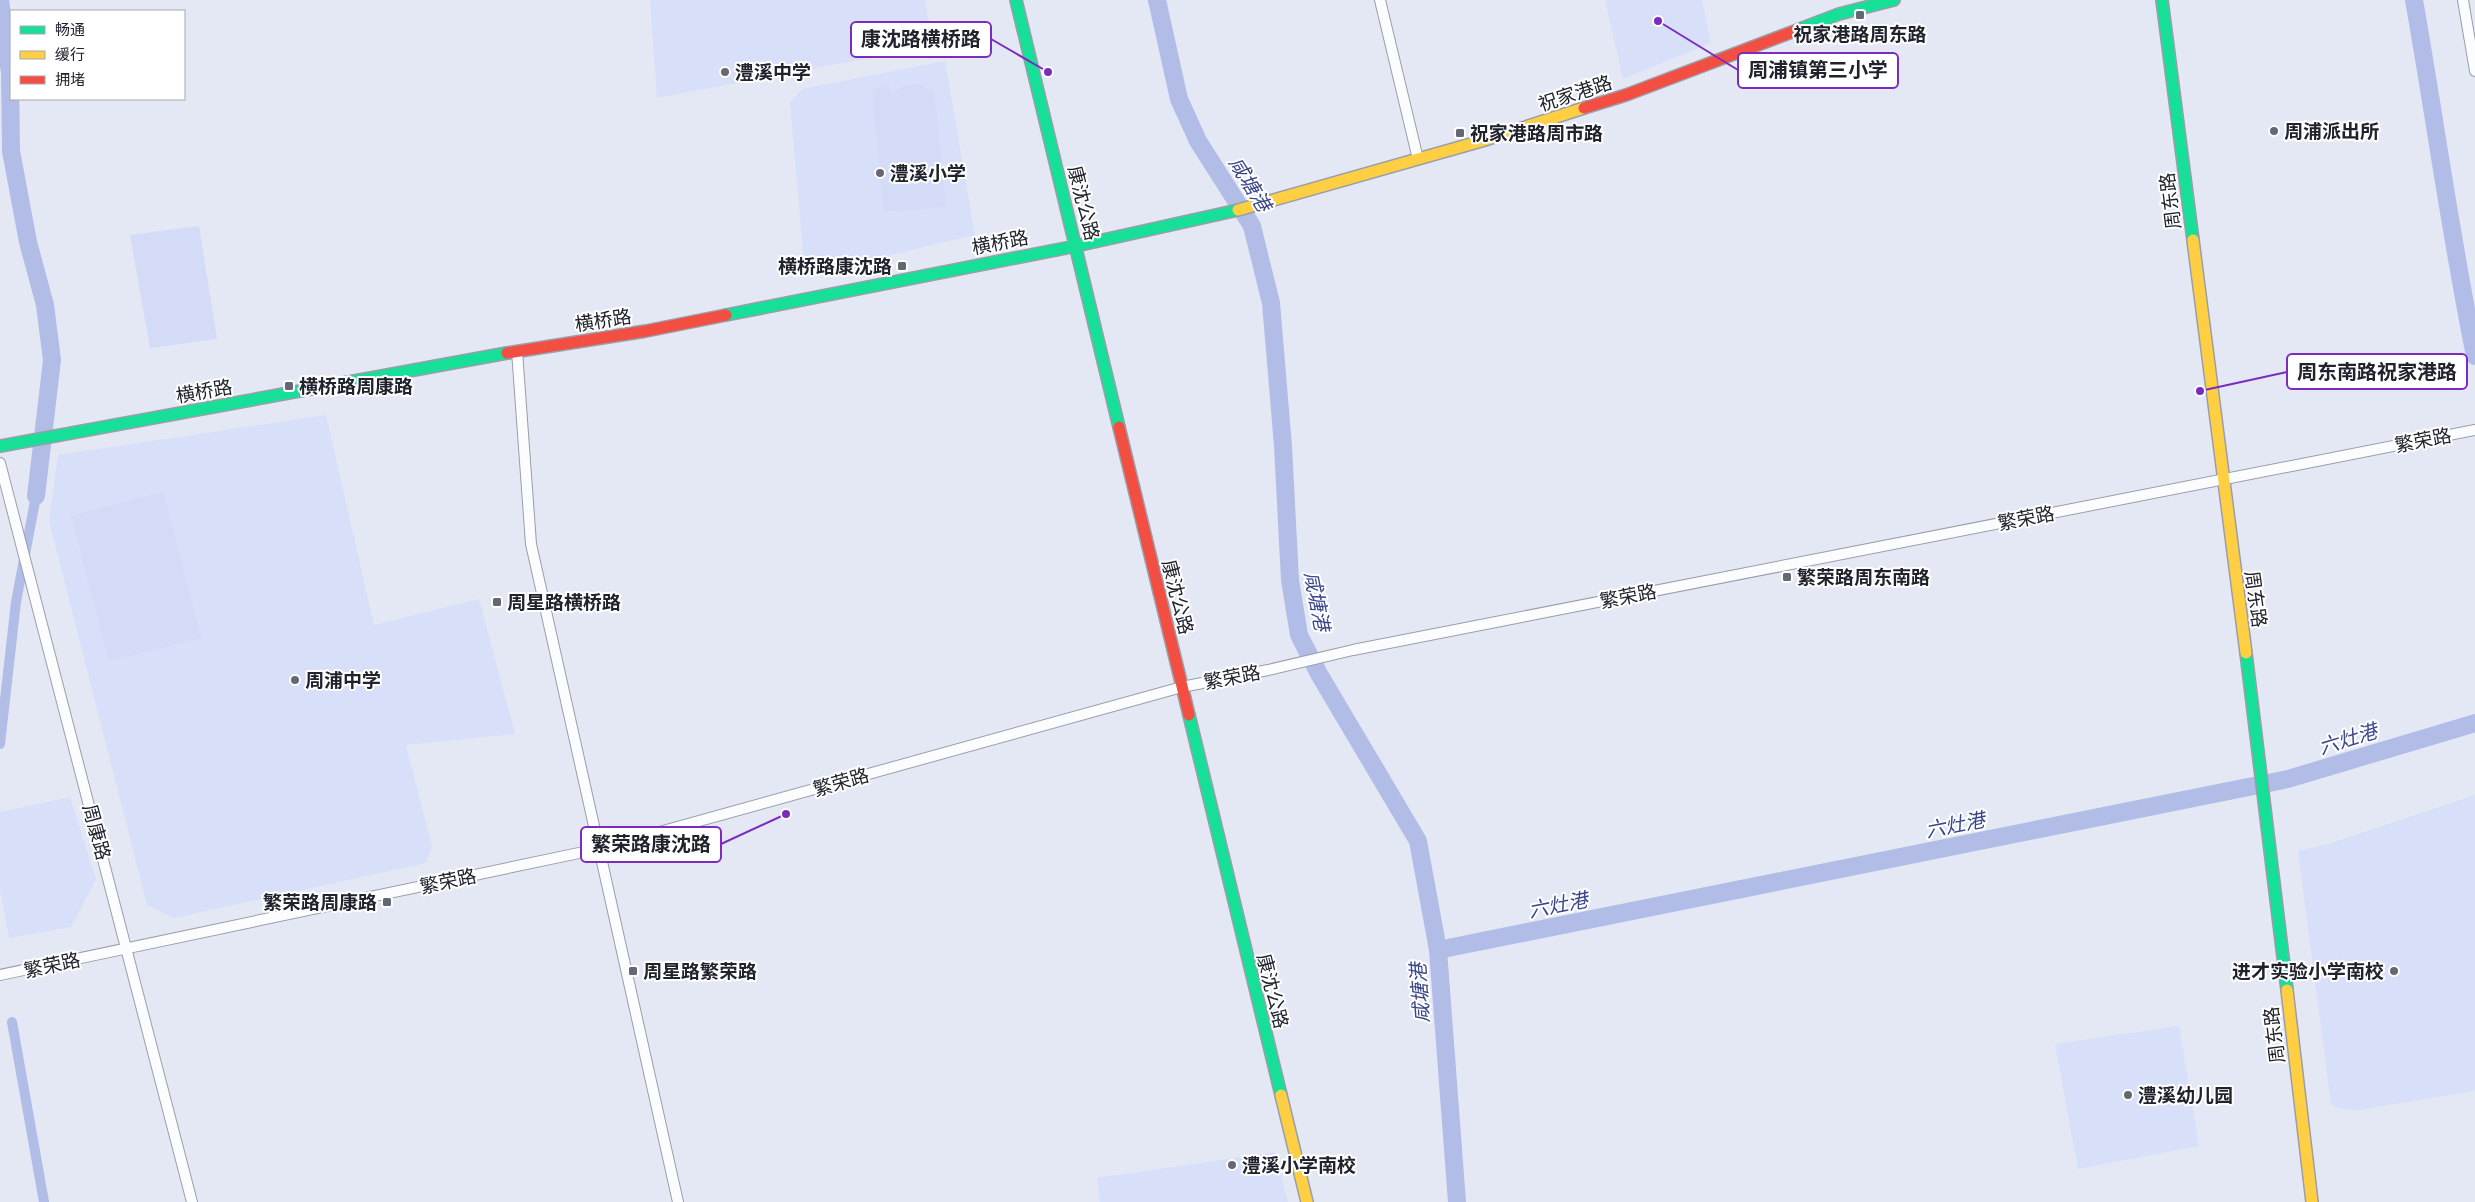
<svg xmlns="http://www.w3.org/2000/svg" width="2475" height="1202" font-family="Cabin,'Noto Sans SC',sans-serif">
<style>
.built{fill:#d8dff8}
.green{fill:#d3dbf6}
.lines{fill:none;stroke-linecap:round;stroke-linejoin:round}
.canal{stroke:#b1bde7;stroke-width:10}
.river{stroke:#b1bde7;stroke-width:18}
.street-casing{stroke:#9b9ea9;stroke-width:12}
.fast-casing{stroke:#9b9ea9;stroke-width:14}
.slow-casing{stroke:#9b9ea9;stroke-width:14}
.jam-casing{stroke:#9b9ea9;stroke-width:14}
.street{stroke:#fbfcfe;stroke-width:10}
.fast{stroke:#16e098;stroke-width:11}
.slow{stroke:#ffcf43;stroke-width:11}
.jam{stroke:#f24e42;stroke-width:11}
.poi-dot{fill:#656873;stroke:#fff;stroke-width:2}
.labels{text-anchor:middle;stroke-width:4;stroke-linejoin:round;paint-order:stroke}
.poi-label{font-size:19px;font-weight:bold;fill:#20232d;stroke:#fff;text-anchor:start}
.street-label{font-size:19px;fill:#20232d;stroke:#fff}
.water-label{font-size:20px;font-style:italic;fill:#3a478a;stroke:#fff}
.leader{fill:none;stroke:#7b2cbf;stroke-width:2}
.callout-dot{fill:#7b2cbf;stroke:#fff;stroke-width:2}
.callout{fill:#fff;stroke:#7b2cbf;stroke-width:2}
.callout-label{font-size:20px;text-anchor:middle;font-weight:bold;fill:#20232d}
</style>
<rect width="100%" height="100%" fill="#e4e8f5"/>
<path class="built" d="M 650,0 L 925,0 L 933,46 L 657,98 Z
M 1605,0 L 1702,0 L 1711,43 L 1623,79 Z
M 945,61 L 975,235 L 805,275 L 790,102 L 802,89 Z
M 326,415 L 374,625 L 479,599 L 515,734 L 406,745 L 432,847 L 426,863 L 174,918 L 147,905 L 49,521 L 58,455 Z
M 2475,795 L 2475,1091 L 2357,1110 L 2337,1108 L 2331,1104 L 2298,851 L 2328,844 Z
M 70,797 L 96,879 L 71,927 L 9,938 L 0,890 L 0,812 Z
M 2179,1026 L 2199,1146 L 2078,1169 L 2055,1044 Z
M 1275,1152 L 1288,1202 L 1100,1202 L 1097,1178 Z"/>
<path class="green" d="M 909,85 L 921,85 L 934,93 L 946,207 L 884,212 L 872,89 L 889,86 L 891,96 L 900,88 Z
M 199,226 L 217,339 L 150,348 L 130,235 Z
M 163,492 L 201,638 L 109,661 L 71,516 Z"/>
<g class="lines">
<path class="canal" d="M 0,744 L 16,602 L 36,496
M 12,1022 L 44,1202"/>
<path class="river" d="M 0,0 L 10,73 L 11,151 L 28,242 L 45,305 L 52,360 L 36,496
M 1157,0 L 1179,99 L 1198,141 L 1252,226 L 1271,303 L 1283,446 L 1290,580 L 1299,635 L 1319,674 L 1418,841 L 1438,950 L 1457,1202
M 2414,0 C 2435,119 2451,238 2475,356
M 1438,950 L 2288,779 L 2475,723"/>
<defs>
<path id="street" d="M 1380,0 L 1418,159
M 2463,0 L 2475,71
M 517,351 L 531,544 L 678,1202
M 0,463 L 192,1202
M 0,975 L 598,849 L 1182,687 L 1268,670 L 1353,650 L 2475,430"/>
<path id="fast" d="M 1016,0 L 1119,427
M 2162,0 L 2193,240
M 1800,29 L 1839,14 L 1894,0
M 726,315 L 1076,246 L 1238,210
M 0,446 L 507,353
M 2246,653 L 2287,990
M 1189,715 L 1281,1095"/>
<path id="slow" d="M 1238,210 L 1485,140 L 1584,108
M 2193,240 L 2246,653
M 2287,990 L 2312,1202
M 1281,1095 L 1307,1202"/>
<path id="jam" d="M 1584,108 L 1626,95 L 1800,29
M 507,353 L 646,331 L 726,315
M 1119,427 L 1189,715"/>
</defs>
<use href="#street" class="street-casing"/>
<use href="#fast" class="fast-casing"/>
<use href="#slow" class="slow-casing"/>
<use href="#jam" class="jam-casing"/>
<use href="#street" class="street"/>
<use href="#fast" class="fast"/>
<use href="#slow" class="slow"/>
<use href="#jam" class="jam"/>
</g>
<g class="poi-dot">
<rect x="1855" y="10" width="10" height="10" rx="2.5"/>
<circle cx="725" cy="72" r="5"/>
<circle cx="2274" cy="131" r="5"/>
<rect x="1455" y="128" width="10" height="10" rx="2.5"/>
<circle cx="880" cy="173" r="5"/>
<rect x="897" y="261" width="10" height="10" rx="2.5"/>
<rect x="284" y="381" width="10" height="10" rx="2.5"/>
<rect x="1782" y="572" width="10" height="10" rx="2.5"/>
<rect x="492" y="597" width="10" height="10" rx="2.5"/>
<circle cx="295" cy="680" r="5"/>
<rect x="382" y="897" width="10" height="10" rx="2.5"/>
<rect x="628" y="966" width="10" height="10" rx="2.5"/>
<circle cx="2394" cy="971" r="5"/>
<circle cx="2128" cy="1095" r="5"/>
<circle cx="1232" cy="1165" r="5"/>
</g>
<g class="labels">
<g class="poi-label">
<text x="1860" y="41" text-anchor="middle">祝家港路周东路</text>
<text x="735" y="79">澧溪中学</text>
<text x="2284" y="138">周浦派出所</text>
<text x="1470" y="140">祝家港路周市路</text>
<text x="890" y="180">澧溪小学</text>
<text x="892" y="273" text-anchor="end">横桥路康沈路</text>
<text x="299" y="393">横桥路周康路</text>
<text x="1797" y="584">繁荣路周东南路</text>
<text x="507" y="609">周星路横桥路</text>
<text x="305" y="687">周浦中学</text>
<text x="377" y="909" text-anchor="end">繁荣路周康路</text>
<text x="643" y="978">周星路繁荣路</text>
<text x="2384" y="978" text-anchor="end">进才实验小学南校</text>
<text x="2138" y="1102">澧溪幼儿园</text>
<text x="1242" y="1172">澧溪小学南校</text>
</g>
<g class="street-label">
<text transform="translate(1575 93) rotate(-18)" y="7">祝家港路</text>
<text transform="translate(2170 201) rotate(-97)" y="7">周东路</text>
<text transform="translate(1084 203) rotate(76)" y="7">康沈公路</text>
<text transform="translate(1000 242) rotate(-11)" y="7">横桥路</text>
<text transform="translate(603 320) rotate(-9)" y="7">横桥路</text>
<text transform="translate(204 391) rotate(-10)" y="7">横桥路</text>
<text transform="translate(2423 440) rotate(-11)" y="7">繁荣路</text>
<text transform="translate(2026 518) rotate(-11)" y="7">繁荣路</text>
<text transform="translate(1628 596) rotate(-11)" y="7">繁荣路</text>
<text transform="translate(1178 597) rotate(76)" y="7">康沈公路</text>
<text transform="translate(2256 599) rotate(82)" y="7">周东路</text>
<text transform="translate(1232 677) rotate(-11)" y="7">繁荣路</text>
<text transform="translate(841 782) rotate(-16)" y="7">繁荣路</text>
<text transform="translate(97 832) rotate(75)" y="7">周康路</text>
<text transform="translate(448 881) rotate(-12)" y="7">繁荣路</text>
<text transform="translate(52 965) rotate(-12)" y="7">繁荣路</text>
<text transform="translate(1273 991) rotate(76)" y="7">康沈公路</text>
<text transform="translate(2274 1035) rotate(-97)" y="7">周东路</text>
</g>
<g class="water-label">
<text transform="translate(1250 184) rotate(58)" y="7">咸塘港</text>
<text transform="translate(1317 601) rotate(79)" y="7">咸塘港</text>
<text transform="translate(2348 739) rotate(-17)" y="7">六灶港</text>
<text transform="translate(1955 825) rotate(-11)" y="7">六灶港</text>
<text transform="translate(1558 905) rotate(-11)" y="7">六灶港</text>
<text transform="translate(1420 993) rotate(-94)" y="7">咸塘港</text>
</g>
</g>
<path class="leader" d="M1048 72L991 39M1658 21L1738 70M2200 391L2287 372M786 814L721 844"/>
<g class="callout-dot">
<circle cx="1048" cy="72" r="5"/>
<circle cx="1658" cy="21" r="5"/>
<circle cx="2200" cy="391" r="5"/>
<circle cx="786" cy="814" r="5"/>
</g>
<g class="callout">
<rect x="851" y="22" width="140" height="35" rx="5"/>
<rect x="1738" y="53" width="160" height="35" rx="5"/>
<rect x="2287" y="354" width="180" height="35" rx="5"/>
<rect x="581" y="827" width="140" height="35" rx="5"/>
</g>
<g class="callout-label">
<text x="921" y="46">康沈路横桥路</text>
<text x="1818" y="77">周浦镇第三小学</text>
<text x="2377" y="379">周东南路祝家港路</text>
<text x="651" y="851">繁荣路康沈路</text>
</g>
<rect x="10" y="10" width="175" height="90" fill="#ffffff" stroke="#a6a7ab"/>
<rect x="20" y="26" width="25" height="8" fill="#16e098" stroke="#a6a7ab"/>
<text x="55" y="35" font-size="15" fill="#20232d">畅通</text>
<rect x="20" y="51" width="25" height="8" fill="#ffcf43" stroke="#a6a7ab"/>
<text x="55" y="60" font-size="15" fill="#20232d">缓行</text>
<rect x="20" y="76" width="25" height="8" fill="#f24e42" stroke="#a6a7ab"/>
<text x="55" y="85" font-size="15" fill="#20232d">拥堵</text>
</svg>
